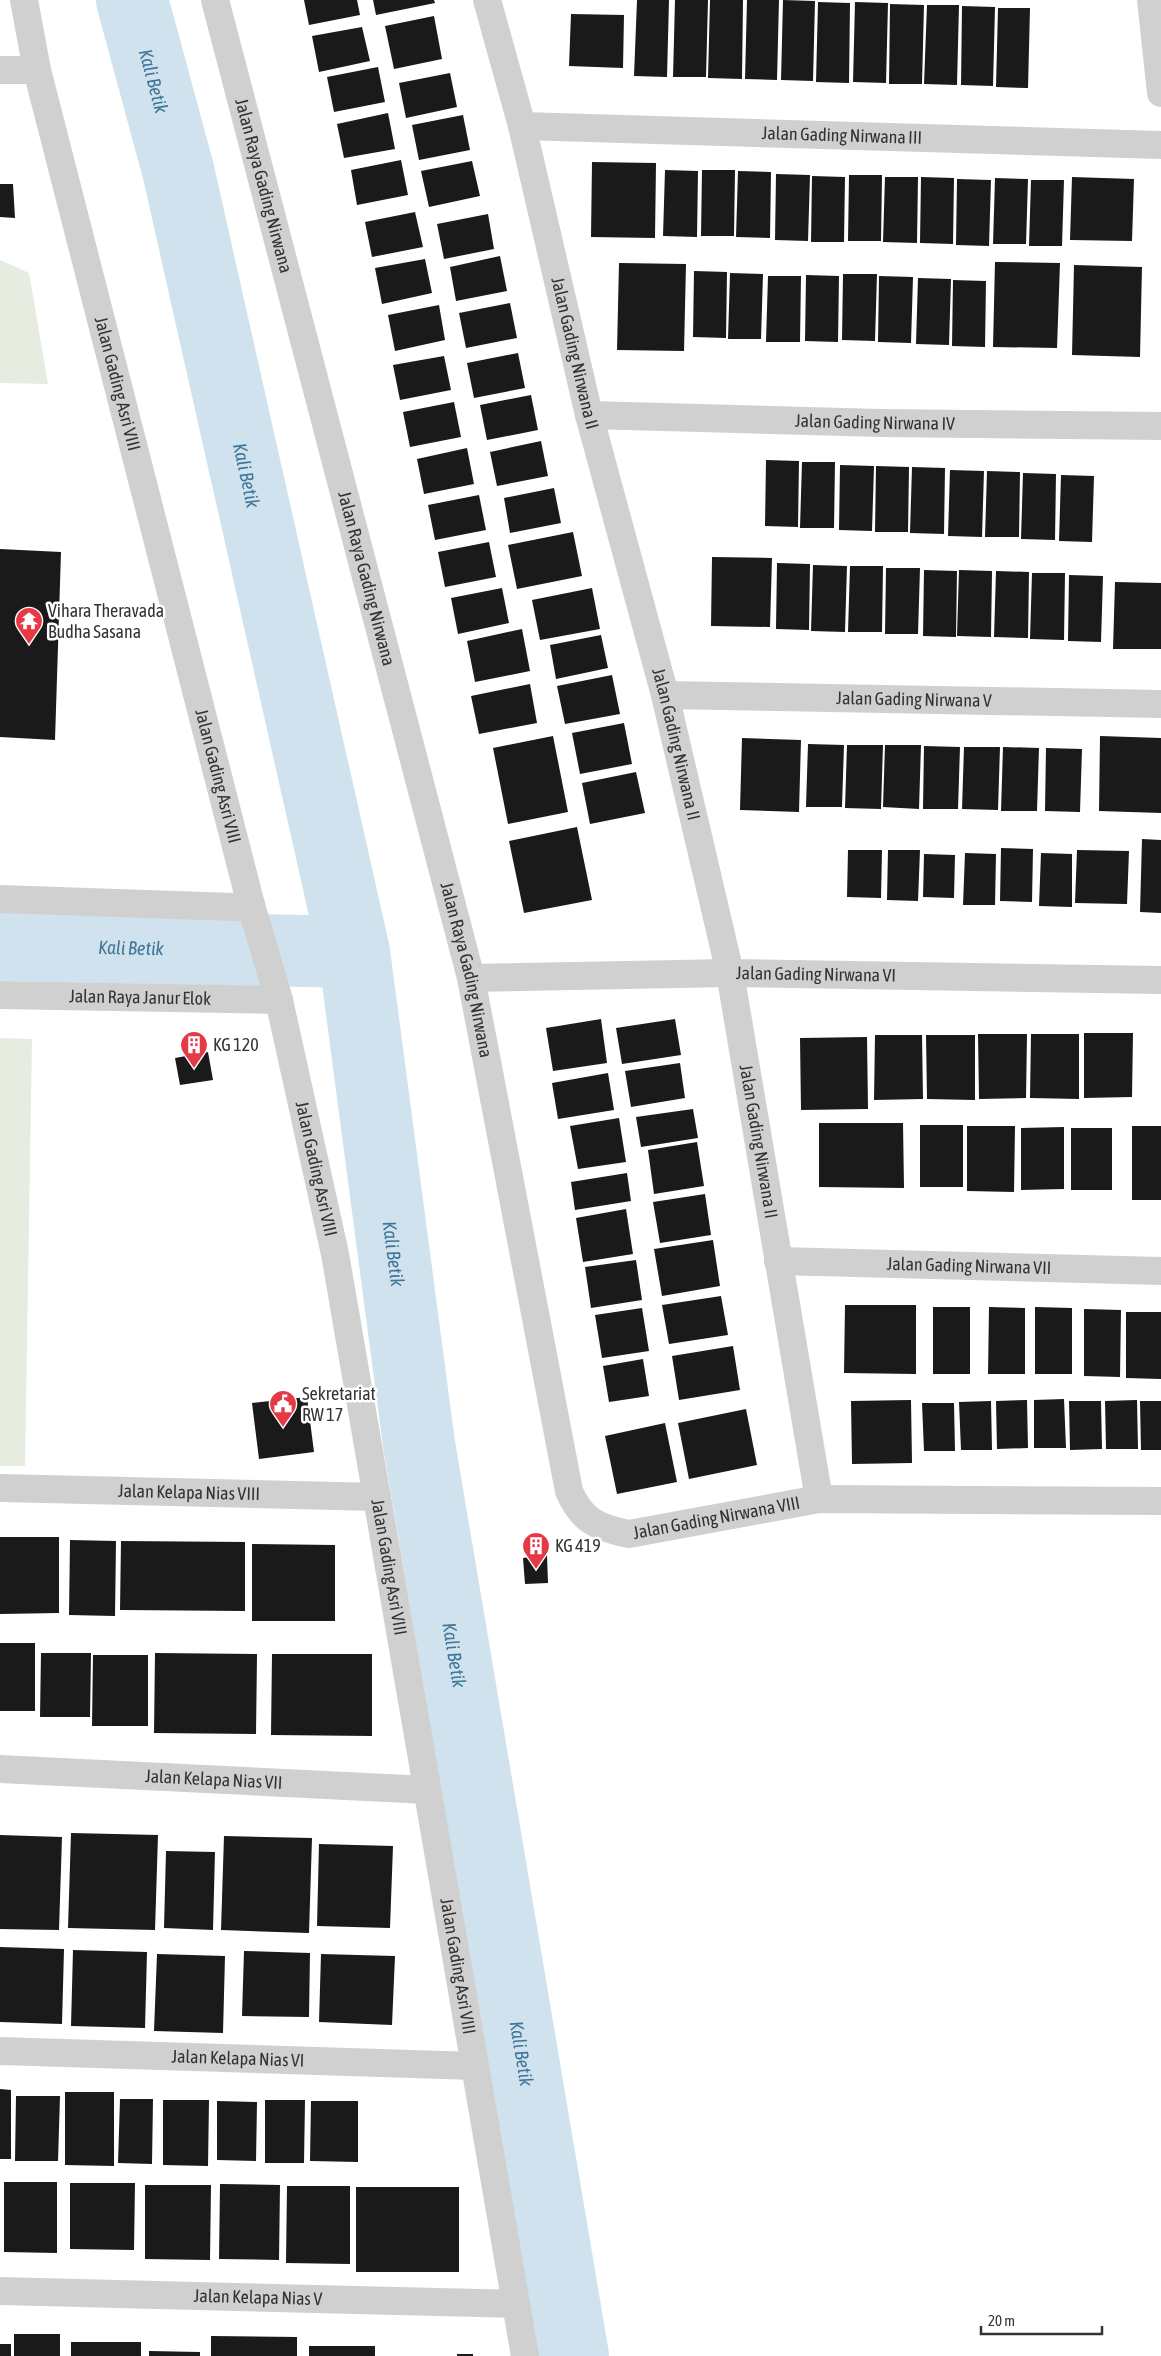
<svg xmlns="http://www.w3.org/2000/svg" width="1161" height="2356" font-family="'Asap Condensed',sans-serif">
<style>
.green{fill:#e6ecdf}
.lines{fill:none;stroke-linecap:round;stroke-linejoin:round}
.river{stroke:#cfe2ee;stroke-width:72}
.building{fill:#1a1a1a}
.street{stroke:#d0d0d0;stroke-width:28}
.labels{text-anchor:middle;stroke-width:5;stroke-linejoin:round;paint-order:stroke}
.street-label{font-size:18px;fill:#333;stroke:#fff}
.poi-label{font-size:18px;fill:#333;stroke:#fff;text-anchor:start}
.water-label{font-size:19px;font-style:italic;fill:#3f7597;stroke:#fff}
</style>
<rect width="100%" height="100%" fill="#fff"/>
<path class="green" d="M 0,260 L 29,273 L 48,384 L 0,383 Z
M 0,1038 L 32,1039 L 25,1466 L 0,1466 Z"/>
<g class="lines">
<g class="river">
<path id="s1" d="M 132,0 L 178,170 L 354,952 L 419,1444 L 573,2356"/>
<path id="s2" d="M 0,945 L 354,952"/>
</g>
</g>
<path class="building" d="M 304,0 L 357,0 L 360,15 L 309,25 Z
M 373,0 L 434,0 L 435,3 L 376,15 Z
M 637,0 L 669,0 L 667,77 L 634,76 Z
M 675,0 L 708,0 L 706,77 L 673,77 Z
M 710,0 L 743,0 L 742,79 L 708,78 Z
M 747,0 L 779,0 L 777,80 L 745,79 Z
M 783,0 L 815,1 L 813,81 L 781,80 Z
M 818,2 L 850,3 L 849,83 L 816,82 Z
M 855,2 L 888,3 L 886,83 L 853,82 Z
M 890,4 L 924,5 L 922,84 L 889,84 Z
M 927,5 L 959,5 L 957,85 L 924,84 Z
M 962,6 L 995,7 L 993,86 L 961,85 Z
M 998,8 L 1030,8 L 1028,88 L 996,87 Z
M 571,14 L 624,15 L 623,68 L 569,66 Z
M 434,16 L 442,59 L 394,69 L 385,26 Z
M 362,27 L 370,61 L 319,72 L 312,36 Z
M 378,67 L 385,102 L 334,112 L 327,77 Z
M 450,73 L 457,107 L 406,118 L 399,83 Z
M 388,113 L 395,149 L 344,158 L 337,124 Z
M 463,115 L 470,150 L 419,160 L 412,125 Z
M 401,160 L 408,195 L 357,205 L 351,170 Z
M 472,161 L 480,196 L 429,207 L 421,171 Z
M 592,162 L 656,163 L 655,238 L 591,237 Z
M 665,170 L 698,171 L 697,237 L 663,236 Z
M 702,170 L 735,170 L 734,236 L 701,236 Z
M 738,171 L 771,172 L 770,238 L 736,237 Z
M 776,174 L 810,175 L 808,241 L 775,240 Z
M 849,175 L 882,175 L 881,241 L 848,241 Z
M 812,176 L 845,177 L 844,242 L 811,242 Z
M 885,177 L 918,177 L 917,243 L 883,242 Z
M 921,177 L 954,178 L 953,244 L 920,243 Z
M 1072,177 L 1134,179 L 1132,241 L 1070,240 Z
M 995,178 L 1028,179 L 1026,244 L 993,244 Z
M 957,179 L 991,180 L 989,246 L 956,245 Z
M 1031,180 L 1064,180 L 1062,246 L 1029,246 Z
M 0,184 L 13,184 L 15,218 L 0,217 Z
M 415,212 L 423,247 L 372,257 L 365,222 Z
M 488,214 L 494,249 L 444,259 L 437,224 Z
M 500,256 L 507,291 L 456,301 L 450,267 Z
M 425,259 L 432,293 L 382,304 L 375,268 Z
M 995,262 L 1060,263 L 1057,348 L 993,347 Z
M 619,263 L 686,264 L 684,351 L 617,350 Z
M 1074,265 L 1142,267 L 1140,357 L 1072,355 Z
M 694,271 L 727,272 L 726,338 L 693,337 Z
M 730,273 L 763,274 L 761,339 L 728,339 Z
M 843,274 L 877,274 L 875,341 L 842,340 Z
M 806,275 L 839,276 L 838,342 L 805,341 Z
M 768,276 L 801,276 L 800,342 L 766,342 Z
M 879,276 L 913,277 L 911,343 L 878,342 Z
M 918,278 L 951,279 L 949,345 L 916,344 Z
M 953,280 L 986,281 L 985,347 L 952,346 Z
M 510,303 L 517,338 L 466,348 L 459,313 Z
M 439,305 L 445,340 L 395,351 L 388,315 Z
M 518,353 L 525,388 L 474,398 L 467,363 Z
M 444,356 L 451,390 L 400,400 L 393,365 Z
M 531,395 L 538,430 L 487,440 L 480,405 Z
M 454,402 L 461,437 L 410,447 L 403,412 Z
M 541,441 L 548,476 L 497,486 L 490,452 Z
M 467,448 L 474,484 L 424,494 L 417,459 Z
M 766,460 L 799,461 L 798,527 L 765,526 Z
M 802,462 L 835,462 L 834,528 L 800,528 Z
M 840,465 L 874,466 L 872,531 L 839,530 Z
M 876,466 L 909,467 L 908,532 L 875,532 Z
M 912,467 L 945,468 L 944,534 L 910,533 Z
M 950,470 L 984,471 L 982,537 L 948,536 Z
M 987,471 L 1020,472 L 1019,537 L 985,537 Z
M 1023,473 L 1056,474 L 1055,540 L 1021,539 Z
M 1061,475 L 1094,476 L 1092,542 L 1059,541 Z
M 554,488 L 561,523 L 510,533 L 504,498 Z
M 479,495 L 486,530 L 435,540 L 428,505 Z
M 573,532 L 582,576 L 517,589 L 508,545 Z
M 489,542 L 496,577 L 445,587 L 438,552 Z
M 0,549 L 61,552 L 55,740 L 0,737 Z
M 712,557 L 772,558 L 770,627 L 711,626 Z
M 777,563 L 810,564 L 809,630 L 776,629 Z
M 813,565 L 847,566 L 845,632 L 811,631 Z
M 850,566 L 883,566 L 882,632 L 848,632 Z
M 886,568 L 920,568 L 918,634 L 885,634 Z
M 924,570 L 957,571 L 956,637 L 923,636 Z
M 959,570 L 992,571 L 991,637 L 957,636 Z
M 996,571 L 1029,572 L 1028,638 L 994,637 Z
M 1032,573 L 1065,573 L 1064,640 L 1030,639 Z
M 1069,575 L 1103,576 L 1101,642 L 1068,641 Z
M 1115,582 L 1161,583 L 1161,649 L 1113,649 Z
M 502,588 L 509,623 L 458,634 L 451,598 Z
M 592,588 L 600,629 L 540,640 L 532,600 Z
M 522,629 L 530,671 L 475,682 L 467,641 Z
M 601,635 L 608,668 L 556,679 L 550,645 Z
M 612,675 L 620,714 L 565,724 L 557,686 Z
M 530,684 L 537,723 L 479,734 L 471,696 Z
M 624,723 L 632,764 L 580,774 L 572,733 Z
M 553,736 L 568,812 L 508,824 L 493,748 Z
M 1100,736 L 1161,738 L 1161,813 L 1099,811 Z
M 742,738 L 801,740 L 799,812 L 740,810 Z
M 808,744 L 844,745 L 842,807 L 806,807 Z
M 847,745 L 883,745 L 881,809 L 845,808 Z
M 885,745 L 921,745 L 919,809 L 883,807 Z
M 924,746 L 960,747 L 958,809 L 923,809 Z
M 964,747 L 1000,747 L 998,810 L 962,809 Z
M 1003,747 L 1039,748 L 1037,811 L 1001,811 Z
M 1046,748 L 1082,749 L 1080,812 L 1045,811 Z
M 636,772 L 645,813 L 590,824 L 582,783 Z
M 577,827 L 592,900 L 524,913 L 509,841 Z
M 1142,839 L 1161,840 L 1161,913 L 1140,912 Z
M 1001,848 L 1033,849 L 1032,902 L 1000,901 Z
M 848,850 L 882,850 L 881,898 L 847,897 Z
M 888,850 L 920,850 L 918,901 L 887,900 Z
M 1077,850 L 1129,851 L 1127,904 L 1075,903 Z
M 965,853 L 996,854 L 995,905 L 963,905 Z
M 1041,853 L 1072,854 L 1072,907 L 1039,906 Z
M 924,854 L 955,855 L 954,898 L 923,897 Z
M 601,1019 L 607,1063 L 553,1071 L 546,1028 Z
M 675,1019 L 681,1055 L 622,1064 L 616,1028 Z
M 1084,1033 L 1133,1033 L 1132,1097 L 1084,1098 Z
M 978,1034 L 1027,1034 L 1026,1098 L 979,1099 Z
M 1031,1034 L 1079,1034 L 1079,1099 L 1030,1098 Z
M 875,1035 L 922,1035 L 923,1099 L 874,1100 Z
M 926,1035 L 975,1035 L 975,1100 L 927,1099 Z
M 867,1037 L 868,1109 L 801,1110 L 800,1038 Z
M 208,1052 L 213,1080 L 180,1085 L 175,1058 Z
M 680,1063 L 685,1098 L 631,1107 L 625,1071 Z
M 608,1073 L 614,1110 L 558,1119 L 552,1083 Z
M 693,1109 L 698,1138 L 641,1147 L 636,1117 Z
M 619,1118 L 626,1162 L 578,1169 L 570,1126 Z
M 819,1123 L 903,1123 L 904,1188 L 819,1187 Z
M 920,1125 L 963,1125 L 963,1187 L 920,1187 Z
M 967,1126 L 1015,1126 L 1014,1192 L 967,1191 Z
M 1132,1126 L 1161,1126 L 1161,1200 L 1132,1200 Z
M 1064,1127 L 1064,1189 L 1021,1190 L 1021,1128 Z
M 1071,1128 L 1112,1128 L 1112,1190 L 1071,1190 Z
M 697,1142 L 704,1186 L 654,1194 L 648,1150 Z
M 627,1173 L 631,1201 L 575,1210 L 571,1182 Z
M 705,1194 L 711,1235 L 660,1243 L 653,1202 Z
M 626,1209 L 633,1254 L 583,1262 L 576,1218 Z
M 713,1240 L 720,1286 L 662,1296 L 654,1249 Z
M 636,1260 L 642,1300 L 591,1308 L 585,1267 Z
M 721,1296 L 728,1335 L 669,1344 L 662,1305 Z
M 845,1305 L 916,1305 L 916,1374 L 844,1373 Z
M 933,1307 L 970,1307 L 970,1374 L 933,1374 Z
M 989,1307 L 1025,1308 L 1025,1374 L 988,1374 Z
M 1035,1307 L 1072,1308 L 1072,1374 L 1035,1374 Z
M 642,1308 L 649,1351 L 602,1358 L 595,1315 Z
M 1084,1309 L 1121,1310 L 1120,1377 L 1084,1376 Z
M 1126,1312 L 1161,1312 L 1161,1379 L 1126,1378 Z
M 733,1346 L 740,1390 L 679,1400 L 672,1356 Z
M 643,1359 L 649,1396 L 609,1402 L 603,1366 Z
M 307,1397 L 314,1452 L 259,1459 L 252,1403 Z
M 1064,1399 L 1066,1448 L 1034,1448 L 1034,1400 Z
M 911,1400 L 912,1463 L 852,1464 L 851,1401 Z
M 1027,1400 L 1028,1448 L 997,1449 L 996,1401 Z
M 1137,1400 L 1138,1449 L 1106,1449 L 1105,1401 Z
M 991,1401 L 992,1450 L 961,1450 L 959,1402 Z
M 1069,1401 L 1101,1401 L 1102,1449 L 1070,1450 Z
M 1140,1401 L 1161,1401 L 1161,1450 L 1141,1450 Z
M 922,1403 L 954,1403 L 955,1451 L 924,1451 Z
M 746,1409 L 757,1465 L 689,1479 L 678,1423 Z
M 665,1423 L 677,1482 L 617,1494 L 605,1436 Z
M 0,1537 L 59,1537 L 59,1613 L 0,1614 Z
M 70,1540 L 116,1541 L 115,1616 L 69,1615 Z
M 121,1541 L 245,1542 L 245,1611 L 120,1610 Z
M 252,1544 L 335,1545 L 335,1621 L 252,1621 Z
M 547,1555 L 548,1583 L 525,1584 L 523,1558 Z
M 0,1643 L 35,1643 L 35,1711 L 0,1711 Z
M 41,1653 L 91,1653 L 90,1717 L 40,1717 Z
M 155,1653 L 257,1654 L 256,1734 L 154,1733 Z
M 272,1654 L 372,1654 L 372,1736 L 271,1735 Z
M 93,1655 L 148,1655 L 148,1726 L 92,1726 Z
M 71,1833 L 158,1835 L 155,1930 L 68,1928 Z
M 0,1835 L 62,1837 L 59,1930 L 0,1929 Z
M 224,1836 L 312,1838 L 309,1933 L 221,1930 Z
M 319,1844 L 393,1846 L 390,1928 L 317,1926 Z
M 166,1851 L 215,1852 L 213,1930 L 164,1928 Z
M 0,1947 L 64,1949 L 62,2024 L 0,2022 Z
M 73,1950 L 147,1952 L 145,2028 L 71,2026 Z
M 244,1951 L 310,1953 L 309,2017 L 242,2016 Z
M 157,1954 L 225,1956 L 223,2033 L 154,2031 Z
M 321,1954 L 395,1956 L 392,2025 L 319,2022 Z
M 0,2089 L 11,2090 L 11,2159 L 0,2159 Z
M 65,2092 L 114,2092 L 114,2166 L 65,2165 Z
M 16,2096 L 60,2096 L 58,2161 L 15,2161 Z
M 120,2099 L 153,2099 L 152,2164 L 118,2163 Z
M 163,2100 L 209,2100 L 208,2166 L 163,2165 Z
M 265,2100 L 305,2100 L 304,2163 L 265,2163 Z
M 217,2101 L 257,2102 L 256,2161 L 217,2160 Z
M 311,2101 L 358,2101 L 358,2162 L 310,2161 Z
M 4,2182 L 57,2182 L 57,2253 L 4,2252 Z
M 70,2183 L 135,2183 L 134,2250 L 70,2249 Z
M 220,2184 L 280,2185 L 279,2260 L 219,2259 Z
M 145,2185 L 211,2185 L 210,2260 L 145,2259 Z
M 287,2186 L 350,2186 L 350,2264 L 286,2263 Z
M 356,2187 L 459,2187 L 459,2272 L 356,2272 Z
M 14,2334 L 60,2334 L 60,2356 L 14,2356 Z
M 211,2336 L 297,2337 L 297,2356 L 211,2356 Z
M 71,2342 L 141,2342 L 141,2356 L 71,2356 Z
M 0,2344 L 11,2344 L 11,2356 L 0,2356 Z
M 309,2346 L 375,2346 L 375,2356 L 309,2356 Z
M 149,2351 L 200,2352 L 200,2356 L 149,2356 Z
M 457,2354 L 473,2354 L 473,2356 L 457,2356 Z"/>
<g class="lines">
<g class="street">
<path id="s3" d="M 24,0 L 37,70 L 251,905 L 279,1000 L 335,1254 L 525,2356"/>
<path id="s4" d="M 215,0 L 471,978 L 569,1491 C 581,1520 598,1528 629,1534 L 819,1499 L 1161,1501"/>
<path id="s5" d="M 487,0 L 522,126 L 589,415 L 665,695 L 730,973 L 819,1499"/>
<path d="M 1151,0 L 1161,93"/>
<path d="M 0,70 L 37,70"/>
<path id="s6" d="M 522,126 L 1161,145"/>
<path id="s7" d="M 589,415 L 880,423 L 1161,426"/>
<path id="s8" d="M 665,695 L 1161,704"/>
<path d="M 0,899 L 234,907 L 251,905"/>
<path id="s9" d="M 471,978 L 730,973 L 1161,980"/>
<path id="s10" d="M 0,995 L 279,1000"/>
<path id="s11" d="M 778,1261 L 1161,1271"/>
<path id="s12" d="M 0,1488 L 377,1497"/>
<path id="s13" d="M 0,1769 L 427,1790"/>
<path id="s14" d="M 0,2051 L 475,2066"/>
<path id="s15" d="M 0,2291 L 516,2304"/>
</g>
</g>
<defs>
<symbol id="temple-pin" viewBox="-11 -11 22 30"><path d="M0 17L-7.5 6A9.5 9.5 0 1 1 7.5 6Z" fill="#e63946" stroke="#fff"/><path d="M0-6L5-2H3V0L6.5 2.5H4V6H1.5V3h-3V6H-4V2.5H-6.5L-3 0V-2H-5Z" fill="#fff"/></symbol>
<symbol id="building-pin" viewBox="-11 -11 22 30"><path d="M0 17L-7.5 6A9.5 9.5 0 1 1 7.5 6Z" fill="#e63946" stroke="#fff"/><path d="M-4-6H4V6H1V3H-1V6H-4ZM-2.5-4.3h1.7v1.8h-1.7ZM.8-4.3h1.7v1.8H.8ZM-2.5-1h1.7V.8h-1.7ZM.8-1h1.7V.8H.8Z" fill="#fff"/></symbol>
<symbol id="civic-pin" viewBox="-11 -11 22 30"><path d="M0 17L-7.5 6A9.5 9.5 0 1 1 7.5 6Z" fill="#e63946" stroke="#fff"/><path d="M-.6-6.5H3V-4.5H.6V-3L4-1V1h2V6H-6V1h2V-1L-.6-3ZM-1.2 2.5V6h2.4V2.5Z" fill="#fff"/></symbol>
</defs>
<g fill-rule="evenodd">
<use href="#temple-pin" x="13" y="605" width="32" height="43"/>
<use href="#building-pin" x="178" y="1029" width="32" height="43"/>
<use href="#civic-pin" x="267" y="1388" width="32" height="43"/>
<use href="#building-pin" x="520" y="1530" width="32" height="43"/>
</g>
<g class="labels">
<g class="street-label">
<text dy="6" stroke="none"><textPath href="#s6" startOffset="320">Jalan Gading Nirwana III</textPath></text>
<text dy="6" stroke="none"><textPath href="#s4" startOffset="192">Jalan Raya Gading Nirwana</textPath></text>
<text dy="6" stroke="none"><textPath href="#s5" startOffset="364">Jalan Gading Nirwana II</textPath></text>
<text dy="6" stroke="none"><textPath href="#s3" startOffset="395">Jalan Gading Asri VIII</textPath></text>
<text dy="6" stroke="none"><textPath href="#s7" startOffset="286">Jalan Gading Nirwana IV</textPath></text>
<text dy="6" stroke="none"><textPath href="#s4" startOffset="598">Jalan Raya Gading Nirwana</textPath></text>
<text dy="6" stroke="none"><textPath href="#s8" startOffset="249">Jalan Gading Nirwana V</textPath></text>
<text dy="6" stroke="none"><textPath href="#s5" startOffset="768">Jalan Gading Nirwana II</textPath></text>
<text dy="6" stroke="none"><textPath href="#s3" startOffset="800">Jalan Gading Asri VIII</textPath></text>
<text dy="6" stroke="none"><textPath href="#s4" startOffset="1002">Jalan Raya Gading Nirwana</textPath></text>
<text dy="6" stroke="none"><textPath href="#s9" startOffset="345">Jalan Gading Nirwana VI</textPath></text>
<text dy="6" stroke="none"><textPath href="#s10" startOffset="140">Jalan Raya Janur Elok</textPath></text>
<text dy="6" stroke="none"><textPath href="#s5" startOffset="1174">Jalan Gading Nirwana II</textPath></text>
<text dy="6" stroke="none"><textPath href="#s3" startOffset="1205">Jalan Gading Asri VIII</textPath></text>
<text dy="6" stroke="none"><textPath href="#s11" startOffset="191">Jalan Gading Nirwana VII</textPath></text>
<text dy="6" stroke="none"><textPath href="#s12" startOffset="189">Jalan Kelapa Nias VIII</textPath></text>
<text dy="6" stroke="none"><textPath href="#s4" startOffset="1700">Jalan Gading Nirwana VIII</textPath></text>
<text dy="6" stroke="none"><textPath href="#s3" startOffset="1610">Jalan Gading Asri VIII</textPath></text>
<text dy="6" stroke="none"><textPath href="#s13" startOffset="214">Jalan Kelapa Nias VII</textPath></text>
<text dy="6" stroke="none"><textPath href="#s3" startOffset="2015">Jalan Gading Asri VIII</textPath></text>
<text dy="6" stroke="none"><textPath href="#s14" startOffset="238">Jalan Kelapa Nias VI</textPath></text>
<text dy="6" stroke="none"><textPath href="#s15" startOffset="258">Jalan Kelapa Nias V</textPath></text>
</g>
<g class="poi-label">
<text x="48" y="617">Vihara Theravada<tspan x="48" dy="21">Budha Sasana</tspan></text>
<text x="213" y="1051">KG 120</text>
<text x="302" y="1400">Sekretariat<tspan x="302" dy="21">RW 17</tspan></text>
<text x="555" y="1552">KG 419</text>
</g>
<g class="water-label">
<text dy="7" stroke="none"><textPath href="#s1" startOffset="84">Kali Betik</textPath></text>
<text dy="7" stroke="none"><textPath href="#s1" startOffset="489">Kali Betik</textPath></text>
<text dy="7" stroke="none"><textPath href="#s2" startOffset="131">Kali Betik</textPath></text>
<text dy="7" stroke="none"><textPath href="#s1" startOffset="1282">Kali Betik</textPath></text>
<text dy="7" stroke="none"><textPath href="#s1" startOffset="1688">Kali Betik</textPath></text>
<text dy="7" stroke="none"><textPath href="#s1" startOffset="2092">Kali Betik</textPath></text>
</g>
</g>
<path d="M981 2326v8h121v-8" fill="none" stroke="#333333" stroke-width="2.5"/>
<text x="988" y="2326" font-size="15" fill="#333333" stroke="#ffffff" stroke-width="4" paint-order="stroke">20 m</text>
</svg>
